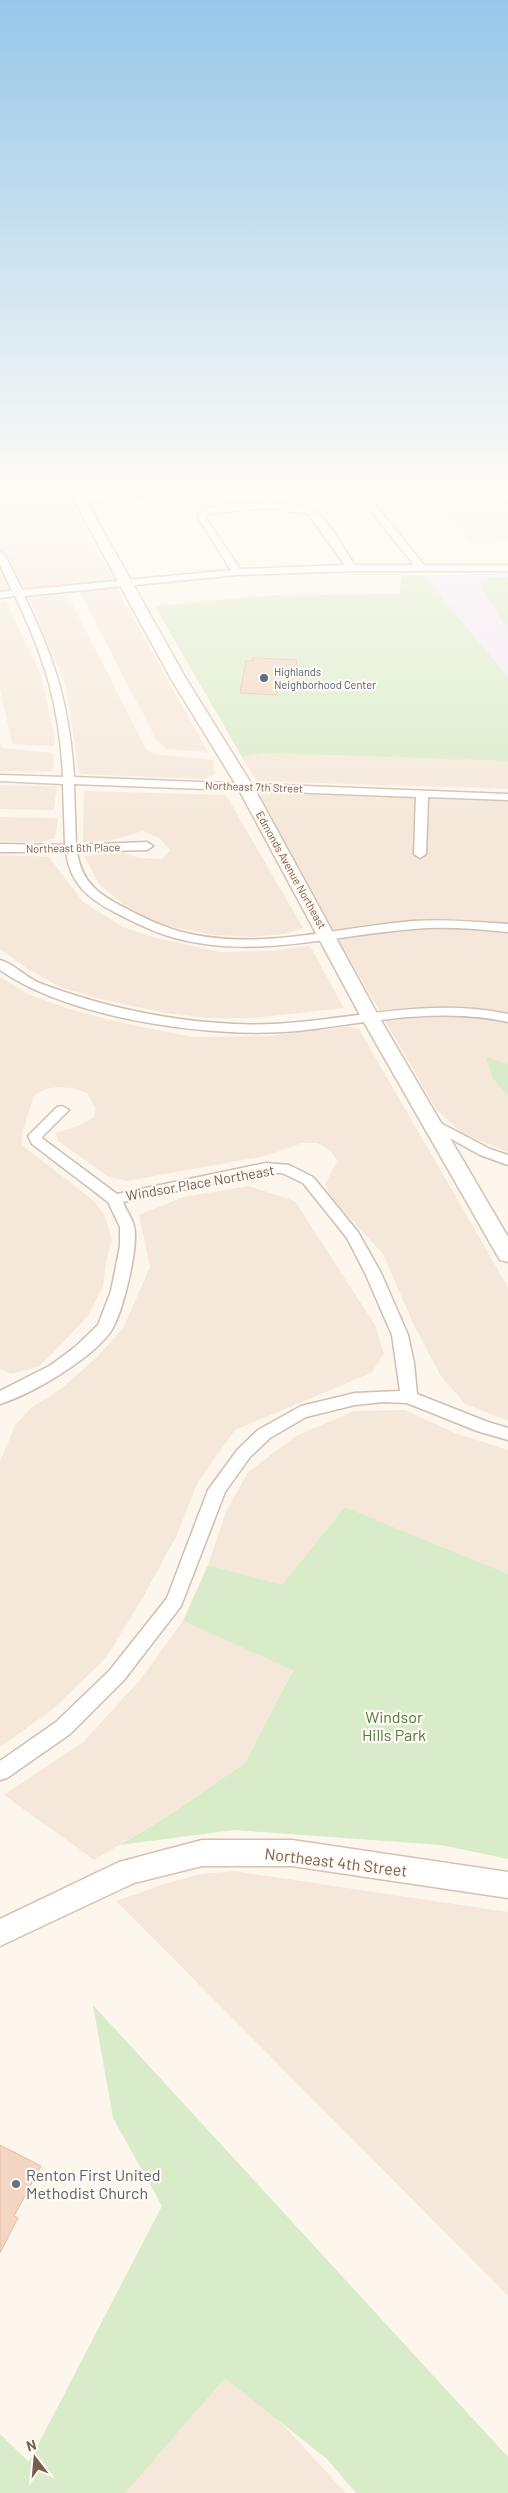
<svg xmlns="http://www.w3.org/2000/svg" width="508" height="2493" font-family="Barlow,sans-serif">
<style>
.residential{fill:#f5e8da}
.education{fill:#f3e8fa}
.green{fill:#d8ecc9}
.building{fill:#f3d5c3;stroke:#e6bba3}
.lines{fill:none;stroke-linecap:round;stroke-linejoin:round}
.street-casing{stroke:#d1beb0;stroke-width:3}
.secondary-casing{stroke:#d6c0b0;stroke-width:3}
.street{fill:#fff;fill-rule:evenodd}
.secondary{fill:#fff;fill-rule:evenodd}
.service-dot{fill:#5c6f8a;stroke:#fffaf3;stroke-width:2}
.worship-dot{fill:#6b7280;stroke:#fffaf3;stroke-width:2}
.labels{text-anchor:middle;stroke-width:4.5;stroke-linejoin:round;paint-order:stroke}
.far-service-label{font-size:11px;fill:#4e5e75;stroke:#fffaf3;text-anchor:start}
.far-street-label{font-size:11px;fill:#7a5c4d;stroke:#fffaf3}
.street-label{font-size:14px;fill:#7a5c4d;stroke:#fffaf3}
.near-park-label{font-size:16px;fill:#537a41;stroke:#fffaf3}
.near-street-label{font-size:16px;fill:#7a5c4d;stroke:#fffaf3}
.near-worship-label{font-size:16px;fill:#5b616d;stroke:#fffaf3;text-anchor:start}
</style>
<rect width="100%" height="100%" fill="#fdf6ec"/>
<path class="residential" d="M 0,486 L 61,486 L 113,578 L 108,582 L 0,592 Z
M 504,507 L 508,511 L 508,539 L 473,544 L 447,514 Z
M 117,589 L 208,752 L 167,749 L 156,740 L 80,592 Z
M 67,594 L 146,749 L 154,754 L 213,760 L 215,774 L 206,779 L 79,774 L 66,685 L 28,598 Z
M 6,601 L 41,675 L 55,739 L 54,746 L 12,744 L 0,688 L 0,602 Z
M 0,742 L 2,748 L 53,753 L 54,769 L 49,772 L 0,771 Z
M 263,753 L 508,761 L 508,789 L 256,781 L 242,757 Z
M 0,785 L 57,786 L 54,810 L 0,809 Z
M 84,791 L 226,795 L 303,928 L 286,934 L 252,937 L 213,935 L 158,924 L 127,908 L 99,884 L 84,856 L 123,853 L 140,858 L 162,859 L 170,850 L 159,838 L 143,831 L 113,840 L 83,843 Z
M 264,793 L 508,801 L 508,1152 L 462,1133 L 436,1109 L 259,802 L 258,797 Z
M 0,817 L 58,818 L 55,838 L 42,842 L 0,841 Z
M 0,855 L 49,857 L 83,902 L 123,927 L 153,937 L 220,952 L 270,951 L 310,946 L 344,1008 L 254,1018 L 208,1018 L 165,1013 L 104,1000 L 60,987 L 26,968 L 0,949 Z
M 0,977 L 28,994 L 66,1008 L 118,1022 L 193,1037 L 268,1036 L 347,1026 L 359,1029 L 508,1287 L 508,1421 L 465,1404 L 440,1375 L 412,1321 L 383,1254 L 333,1200 L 325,1185 L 337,1161 L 331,1151 L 317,1143 L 302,1143 L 266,1156 L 127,1181 L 109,1177 L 58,1141 L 55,1133 L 78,1126 L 94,1117 L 95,1108 L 88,1094 L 74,1088 L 58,1087 L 45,1089 L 34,1096 L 22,1133 L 22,1145 L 93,1200 L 104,1214 L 112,1239 L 106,1262 L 103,1287 L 87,1317 L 40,1366 L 11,1374 L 0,1369 Z
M 249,1186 L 295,1201 L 375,1325 L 384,1354 L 371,1373 L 235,1430 L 198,1482 L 176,1537 L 142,1599 L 106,1658 L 52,1710 L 0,1747 L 0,1461 L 16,1424 L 32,1407 L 61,1389 L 97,1357 L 123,1328 L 150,1267 L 139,1215 L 183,1197 Z
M 405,1410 L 455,1433 L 508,1450 L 508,1574 L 345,1507 L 282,1586 L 208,1565 L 226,1512 L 248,1472 L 296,1436 L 354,1411 Z
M 183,1621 L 293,1669 L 245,1763 L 168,1816 L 94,1860 L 4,1795 L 83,1742 L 139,1681 Z
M 234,1871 L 508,1912 L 508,2296 L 116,1901 L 164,1884 L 201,1874 Z
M 222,2359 L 346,2493 L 90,2493 Z"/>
<path class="education" d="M 508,573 L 508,677 L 424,576 Z"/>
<path class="green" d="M 402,575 L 424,576 L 508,677 L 508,761 L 263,753 L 242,757 L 155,606 L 276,595 L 399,594 Z
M 493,577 L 508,577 L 508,632 L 479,581 Z
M 486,1057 L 508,1064 L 508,1095 L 493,1079 Z
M 345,1507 L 508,1574 L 508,1859 L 441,1845 L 234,1830 L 120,1845 L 168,1816 L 245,1763 L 293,1670 L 183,1621 L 208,1565 L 282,1585 Z
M 93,2005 L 508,2457 L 508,2493 L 356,2493 L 327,2459 L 225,2378 L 125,2493 L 0,2493 L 0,2434 L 29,2462 L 162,2206 L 113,2118 Z"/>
<path class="building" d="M 253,658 L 297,660 L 295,672 L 280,671 L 276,695 L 240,693 L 246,661 L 253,661 Z
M 0,2145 L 41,2166 L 14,2216 L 18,2218 L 0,2253 Z"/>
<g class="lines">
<defs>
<path id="street" d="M 187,486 L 217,486 L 213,489 L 80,503 L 76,500 L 80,497 Z
M 351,486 L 360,486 L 424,565 L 508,565 L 508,571 L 352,571 L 237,575 L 24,596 C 55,658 70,708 74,777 L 508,794 L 508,800 L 428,797 L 426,854 L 420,858 L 414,854 L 416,797 L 74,784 L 76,845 L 147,842 L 153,846 L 147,850 L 77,852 C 82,884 100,895 127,909 C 146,919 165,928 186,933 C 260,951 339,927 413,921 C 445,919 477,922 508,924 L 508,932 C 477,929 445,926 413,929 C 337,935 259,958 183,940 C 159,935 138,924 116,913 C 89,899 70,884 66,852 L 0,852 L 0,844 L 65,845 L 63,784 L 0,781 L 0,775 L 63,777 C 60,708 45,658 15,596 L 0,598 L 0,592 L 12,591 L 0,565 L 0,552 L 5,555 L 22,590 L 231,570 L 198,518 L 200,512 C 214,500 296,500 313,510 C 327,517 345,551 355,565 L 414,565 ZM 275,509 L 308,514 L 345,565 L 240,569 L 206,518 L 208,514 L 241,510 Z
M 491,486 L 500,486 L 508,495 L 508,503 Z
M 0,960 C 15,964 27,979 42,984 C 104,1007 168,1021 234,1024 C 328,1029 413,994 508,1014 L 508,1022 C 435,1006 370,1023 297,1031 C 212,1039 70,1019 0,970 Z
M 62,1106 L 69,1110 L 42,1137 L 43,1139 L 117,1194 L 266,1163 L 289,1165 L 313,1177 L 358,1232 L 381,1273 L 408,1335 L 414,1363 L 417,1394 L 488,1422 L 508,1428 L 508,1440 L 477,1431 L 407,1403 L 383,1402 L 355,1405 L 306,1417 L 270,1438 L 250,1457 L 225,1492 L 181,1606 L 124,1680 L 70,1734 L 7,1778 L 0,1780 L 0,1761 L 56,1722 L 110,1670 L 167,1598 L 208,1490 L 238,1449 L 258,1430 L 301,1406 L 355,1393 L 400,1391 L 392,1335 L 365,1273 L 347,1238 L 303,1183 L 282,1173 L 266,1173 L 123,1202 C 126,1210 132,1218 134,1226 C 139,1246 123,1313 111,1331 C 93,1358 32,1394 0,1404 L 0,1391 L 51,1365 L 75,1347 L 98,1325 L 111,1291 L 120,1246 L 120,1227 L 108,1202 L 32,1144 L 28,1136 L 57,1107 Z
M 431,1118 L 490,1149 L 508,1155 L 508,1165 L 480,1155 L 426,1125 L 424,1122 L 426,1119 Z"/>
<path id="secondary" d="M 66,486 L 78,486 L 185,677 L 254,788 L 379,1017 L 508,1237 L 508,1262 L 500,1260 L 497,1255 L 361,1017 L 238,788 L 170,677 Z
M 202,1840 L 292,1840 L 508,1872 L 508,1898 L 292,1866 L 202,1866 L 134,1883 L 0,1946 L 0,1919 L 119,1862 Z"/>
</defs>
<use href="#street" class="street-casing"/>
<use href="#secondary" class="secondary-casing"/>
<use href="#street" class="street"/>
<use href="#secondary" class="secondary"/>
</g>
<linearGradient id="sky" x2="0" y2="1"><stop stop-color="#97c7e8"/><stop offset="0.58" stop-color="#fefbf6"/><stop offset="1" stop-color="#fefbf6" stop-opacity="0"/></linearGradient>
<rect width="508" height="835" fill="url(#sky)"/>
<circle class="service-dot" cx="264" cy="678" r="5"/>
<circle class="worship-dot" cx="16" cy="2184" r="5"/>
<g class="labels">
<g class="far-service-label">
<text x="274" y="676">Highlands<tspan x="274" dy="13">Neighborhood Center</tspan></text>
</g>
<g class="far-street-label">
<text transform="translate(254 787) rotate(2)" y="4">Northeast 7th Street</text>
<text transform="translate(73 848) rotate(-1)" y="4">Northeast 6th Place</text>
<text transform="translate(291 870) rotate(61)" y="4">Edmonds Avenue Northeast</text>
</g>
<g class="street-label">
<text transform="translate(200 1183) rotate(-10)" y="5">Windsor Place Northeast</text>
</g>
<g class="near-park-label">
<text x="394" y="1723">Windsor<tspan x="394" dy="18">Hills Park</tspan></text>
</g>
<g class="near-street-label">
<text transform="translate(336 1862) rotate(7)" y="6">Northeast 4th Street</text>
</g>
<g class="near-worship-label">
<text x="26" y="2181">Renton First United<tspan x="26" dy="18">Methodist Church</tspan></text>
</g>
</g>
<g transform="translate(35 2458) rotate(344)" stroke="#fffaf3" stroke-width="4" paint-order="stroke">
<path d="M0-4L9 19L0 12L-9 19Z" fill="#7a5c4d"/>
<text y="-8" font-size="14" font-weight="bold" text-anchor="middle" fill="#7a5c4d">N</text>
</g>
</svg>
